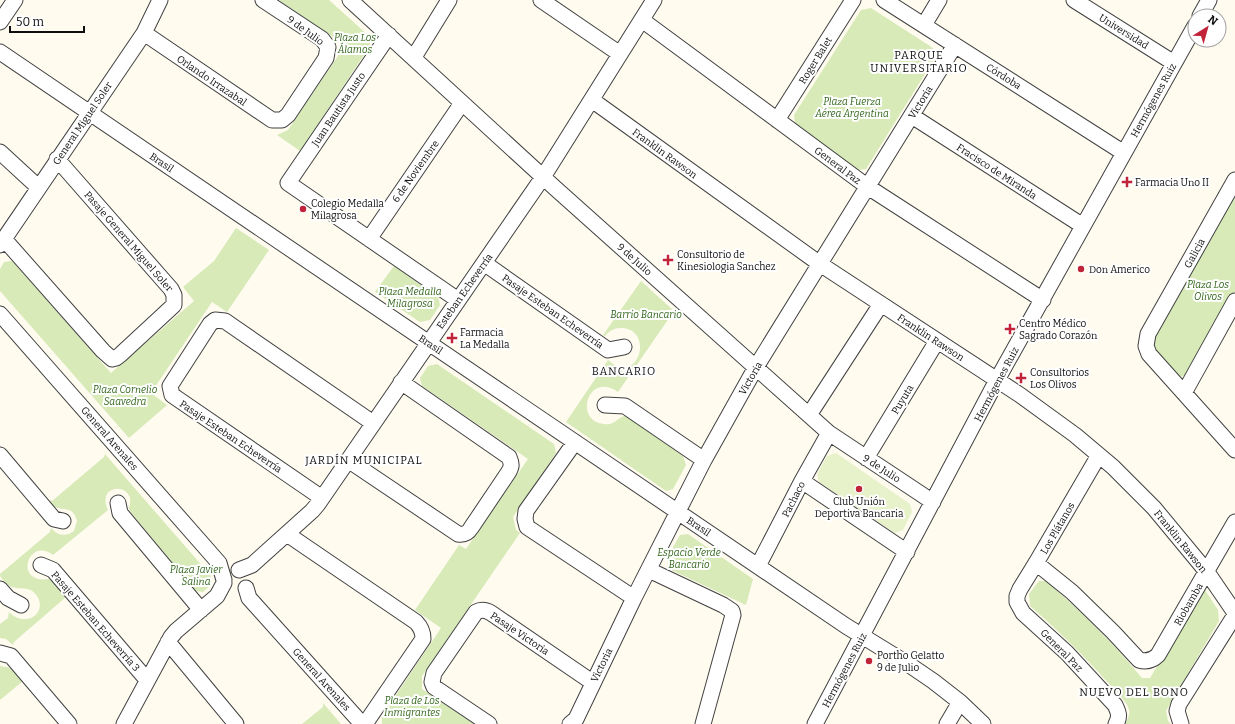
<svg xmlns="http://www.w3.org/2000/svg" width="1235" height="724" font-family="Bitter,serif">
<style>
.green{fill:#d7eab8}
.pitch{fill:#e7f1ca}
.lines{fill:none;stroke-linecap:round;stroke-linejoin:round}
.minor-casing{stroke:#414141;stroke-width:17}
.minor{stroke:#fff;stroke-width:15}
.poi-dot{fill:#c12339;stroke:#fff;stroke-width:1.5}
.labels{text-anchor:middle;stroke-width:4;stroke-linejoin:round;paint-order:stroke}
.street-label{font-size:10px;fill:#0e0e0e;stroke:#fff}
.park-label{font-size:10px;font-style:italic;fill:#33671d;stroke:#fff}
.poi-label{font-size:10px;fill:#0e0e0e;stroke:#fff;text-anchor:start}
.neighbourhood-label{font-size:11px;letter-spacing:1px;fill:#0e0e0e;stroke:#fff}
</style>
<rect width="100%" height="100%" fill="#fffbef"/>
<path class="green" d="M 279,0 L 329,0 L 369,36 L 370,46 L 300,151 L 277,135 L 288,130 L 342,50 L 339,41 Z
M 871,8 L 933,48 L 935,58 L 866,169 L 858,170 L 795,124 L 794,115 L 861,10 Z
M 1232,197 L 1235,198 L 1235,291 L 1187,375 L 1180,377 L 1155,353 L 1152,340 Z
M 236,228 L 269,250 L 227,312 L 212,302 L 151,393 L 167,405 L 129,438 L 0,291 L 0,269 L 4,262 L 12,261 L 111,373 L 194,301 L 183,287 L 214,261 Z
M 394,266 L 438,297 L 440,305 L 430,320 L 420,322 L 375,292 Z
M 641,281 L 674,311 L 618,392 C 588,371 573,421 604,424 C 615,426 618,416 626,416 L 683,456 L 686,465 L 673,489 L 666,491 L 566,422 L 608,360 C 612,363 615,366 619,367 C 643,373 650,328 621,328 C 614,328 609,331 605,336 L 603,335 Z
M 437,364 L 554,444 L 556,453 L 513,517 L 516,530 L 520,533 L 422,676 L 422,689 L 474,724 L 382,724 L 382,716 L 441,628 L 415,610 L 459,545 L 466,549 L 528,459 L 422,386 L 420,378 L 428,366 Z
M 105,454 L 211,576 L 211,585 L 203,592 L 196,591 L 129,510 C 129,506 131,502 130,498 C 125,482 97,487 108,510 L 53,555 C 32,538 16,573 38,579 C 42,580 46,579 50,579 L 66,597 L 14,642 L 13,645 L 6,639 L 0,638 L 0,624 L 8,618 L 9,612 C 25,629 48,613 37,596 C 28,582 16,595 4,581 C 2,579 0,577 0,574 L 50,532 L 51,528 C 58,536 66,537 74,531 L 77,521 C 73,505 64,512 53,506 C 51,504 50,502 49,500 L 52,501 L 104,457 Z
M 688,534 L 753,579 L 746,605 L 669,569 L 667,558 L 680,535 Z
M 1039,581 L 1046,581 C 1081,611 1113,643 1142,678 L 1150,678 L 1203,590 L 1205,590 L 1218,610 L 1219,621 L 1166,711 L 1168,721 L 1171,724 L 1125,724 C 1128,719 1130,715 1129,710 C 1128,703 1116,691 1111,686 C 1085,657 1059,631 1030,606 L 1029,594 Z
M 0,666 L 12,668 L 23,681 L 0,700 Z
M 323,703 L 341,724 L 302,724 L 323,707 Z"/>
<path class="pitch" d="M 836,453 L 910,504 L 912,512 L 903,530 L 895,533 L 819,482 L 817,474 L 827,456 Z"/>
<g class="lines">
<defs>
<path id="minor" d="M 350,0 L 555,188 L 829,433 L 933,502
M 541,0 L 620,54
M 884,0 L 1124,153
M 1074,0 L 1174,63
M 1200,16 L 1209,0
M 642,20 L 868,187 L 1043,300
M 0,22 L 15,0
M 924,25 L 939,0
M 144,33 L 272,120 L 282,120 L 288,115 L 326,58 L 328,47 L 322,39 L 263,0
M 389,35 L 288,183 L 458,300
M 0,52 L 846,626 L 911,666 L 933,681 L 960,702 L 983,724
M 414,57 L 449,0
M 592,100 L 820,264 L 1020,395 L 1075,435 L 1113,467 L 1154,508 L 1207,572 L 1235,613
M 912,116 L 1083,226
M 777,120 L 853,0
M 0,152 L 38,187
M 1235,180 L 1148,334 L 1146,346 L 1149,354 L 1235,450
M 4,239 L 103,351 L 112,359 L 116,358 L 120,355 L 174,305 L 174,295 L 171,289 L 57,159
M 369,239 L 462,103
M 0,245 L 144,33 L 160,0
M 484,263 L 608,350 L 624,347
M 0,314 L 219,563 L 224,580
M 1184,393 L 1235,301
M 605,405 L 625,406 L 704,460
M 809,415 L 881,304
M 575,442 L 526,511 L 525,519 L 527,527 L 634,598
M 0,455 L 54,519 L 63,521
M 1099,455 L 1036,563 L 1020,589 L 1017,596 L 1017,602 L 1023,613 L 1067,653 L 1115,705 C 1119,713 1120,717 1116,724
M 866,458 L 937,341
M 348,460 L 458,534 C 465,535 468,533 471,528 L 508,473 C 512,467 512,464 509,457 L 401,382
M 802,481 L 907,552
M 322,498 L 172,395 L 170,386 L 210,324 L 215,320 L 225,321 L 373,423
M 118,503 L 120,513 L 201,610
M 287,534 L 416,622 C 421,627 423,632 423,639 L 365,724
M 1036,563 L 1072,592 L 1113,632 L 1139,660 C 1146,662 1152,661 1158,655 L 1235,522
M 41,565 L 53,570 L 147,680
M 758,566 L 802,481 L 829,433
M 239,570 L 252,565 L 312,511 L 318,504 L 543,177 L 654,0
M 649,570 L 723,605 L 732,611 L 733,615 L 703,724
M 246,588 L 249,598 L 362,724
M 0,589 L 8,598 L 21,605
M 168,642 L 236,724
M 0,653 L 11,656 L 69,724
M 124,724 L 171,637 L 176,631 L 217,596 L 224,583
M 489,724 L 434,687 L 432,682 L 434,673 L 476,612 C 482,609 486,610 491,613 L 592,682
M 570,724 L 576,719 L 634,598 L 704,460 L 756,367 L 955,45
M 815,724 L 997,380 L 1195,26
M 947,724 L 960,702
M 1181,724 L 1177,711 L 1179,704 L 1235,615"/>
</defs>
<use href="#minor" class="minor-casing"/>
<use href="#minor" class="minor"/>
</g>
<g class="poi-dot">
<path d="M1125 176h4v4h4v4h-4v4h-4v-4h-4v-4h4z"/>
<circle cx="303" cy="209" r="4"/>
<path d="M666 254h4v4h4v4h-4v4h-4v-4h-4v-4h4z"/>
<circle cx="1081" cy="269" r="4"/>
<path d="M1008 323h4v4h4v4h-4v4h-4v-4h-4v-4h4z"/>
<path d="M450 332h4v4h4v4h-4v4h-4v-4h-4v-4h4z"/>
<path d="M1019 372h4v4h4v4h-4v4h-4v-4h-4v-4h4z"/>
<circle cx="859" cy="489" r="4"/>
<circle cx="869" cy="661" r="4"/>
</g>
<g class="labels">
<g class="street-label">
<text transform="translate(306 30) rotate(36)" y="4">9 de Julio</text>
<text transform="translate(1124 31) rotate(32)" y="4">Universidad</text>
<text transform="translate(815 60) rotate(-58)" y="4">Roger Balet</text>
<text transform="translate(1004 76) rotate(32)" y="4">Córdoba</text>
<text transform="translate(212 80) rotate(34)" y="4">Orlando Irrazabal</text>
<text transform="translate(1153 100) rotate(-61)" y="4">Hermógenes Ruiz</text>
<text transform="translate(920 102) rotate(-58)" y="4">Victoria</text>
<text transform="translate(338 109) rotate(-56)" y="4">Juan Bautista Justo</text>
<text transform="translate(82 123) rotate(-56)" y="4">General Miguel Soler</text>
<text transform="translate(665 153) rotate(36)" y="4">Franklin Rawson</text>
<text transform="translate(162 162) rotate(34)" y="4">Brasil</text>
<text transform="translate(838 165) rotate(37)" y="4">General Paz</text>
<text transform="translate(415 171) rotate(-55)" y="4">6 de Noviembre</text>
<text transform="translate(997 171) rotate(33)" y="4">Fracisco de Miranda</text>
<text transform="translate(129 241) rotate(49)" y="4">Pasaje General Miguel Soler</text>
<text transform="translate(1194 253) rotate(-61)" y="4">Galicia</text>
<text transform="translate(635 259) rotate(42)" y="4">9 de Julio</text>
<text transform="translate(464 291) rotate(-55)" y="4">Esteban Echeverría</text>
<text transform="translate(553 311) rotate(35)" y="4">Pasaje Esteban Echeverría</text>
<text transform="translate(931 337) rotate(33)" y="4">Franklin Rawson</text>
<text transform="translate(431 344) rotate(34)" y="4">Brasil</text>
<text transform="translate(750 378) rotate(-60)" y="4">Victoria</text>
<text transform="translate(996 384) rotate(-62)" y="4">Hermógenes Ruiz</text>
<text transform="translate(902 399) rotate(-59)" y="4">Puyuta</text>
<text transform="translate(231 436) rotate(34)" y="4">Pasaje Esteban Echeverría</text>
<text transform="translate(110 438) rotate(49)" y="4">General Arenales</text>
<text transform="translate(882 468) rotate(33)" y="4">9 de Julio</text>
<text transform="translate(793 499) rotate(-63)" y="4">Pachaco</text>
<text transform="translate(699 526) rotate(34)" y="4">Brasil</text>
<text transform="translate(1057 528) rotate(-60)" y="4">Los Plátanos</text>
<text transform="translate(1181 541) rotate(51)" y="4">Franklin Rawson</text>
<text transform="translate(1188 604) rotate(-60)" y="4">Riobamba</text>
<text transform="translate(96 621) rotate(49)" y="4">Pasaje Esteban Echeverría 3</text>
<text transform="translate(520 633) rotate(34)" y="4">Pasaje Victoria</text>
<text transform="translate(1062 650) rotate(45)" y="4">General Paz</text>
<text transform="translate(601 665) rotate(-64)" y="4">Victoria</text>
<text transform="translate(844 670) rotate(-62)" y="4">Hermógenes Ruiz</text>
<text transform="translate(322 679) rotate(48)" y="4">General Arenales</text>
</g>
<g class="park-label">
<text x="355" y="41">Plaza Los<tspan x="355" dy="12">Álamos</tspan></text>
<text x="852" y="105">Plaza Fuerza<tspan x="852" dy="12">Aérea Argentina</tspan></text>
<text x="1208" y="288">Plaza Los<tspan x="1208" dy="12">Olivos</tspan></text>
<text x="410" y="295">Plaza Medalla<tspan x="410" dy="12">Milagrosa</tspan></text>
<text x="646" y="318">Barrio Bancario</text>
<text x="125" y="393">Plaza Cornelio<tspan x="125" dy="12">Saavedra</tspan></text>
<text x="689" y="556">Espacio Verde<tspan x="689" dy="12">Bancario</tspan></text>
<text x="196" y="573">Plaza Javier<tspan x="196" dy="12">Salina</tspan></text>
<text x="412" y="704">Plaza de Los<tspan x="412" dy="12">Inmigrantes</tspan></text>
</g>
<g class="poi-label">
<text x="1135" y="186">Farmacia Uno II</text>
<text x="311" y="207">Colegio Medalla<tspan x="311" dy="12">Milagrosa</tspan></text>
<text x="677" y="258">Consultorio de<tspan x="677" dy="12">Kinesiologia Sanchez</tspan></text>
<text x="1089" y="273">Don Americo</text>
<text x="1019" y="327">Centro Médico<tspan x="1019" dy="12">Sagrado Corazón</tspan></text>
<text x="460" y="336">Farmacia<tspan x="460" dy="12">La Medalla</tspan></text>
<text x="1030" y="376">Consultorios<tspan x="1030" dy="12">Los Olivos</tspan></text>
<text x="859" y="505" text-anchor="middle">Club Unión<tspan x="859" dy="12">Deportiva Bancaria</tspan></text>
<text x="877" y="659">Portho Gelatto<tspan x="877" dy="12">9 de Julio</tspan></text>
</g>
<g class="neighbourhood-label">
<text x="919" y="59">PARQUE<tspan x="919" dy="13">UNIVERSITARIO</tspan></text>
<text x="624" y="375">BANCARIO</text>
<text x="364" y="464">JARDÍN MUNICIPAL</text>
<text x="1134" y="696">NUEVO DEL BONO</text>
</g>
</g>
<g transform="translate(1207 28) rotate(37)"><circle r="19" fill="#ffffff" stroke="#9f9f9f"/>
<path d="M0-3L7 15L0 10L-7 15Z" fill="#c12339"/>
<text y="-6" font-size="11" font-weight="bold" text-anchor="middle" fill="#0e0e0e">N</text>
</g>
<path d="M10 26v6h74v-6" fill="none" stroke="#0e0e0e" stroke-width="2"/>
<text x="16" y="26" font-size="12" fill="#0e0e0e" stroke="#ffffff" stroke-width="3" paint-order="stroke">50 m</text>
</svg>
